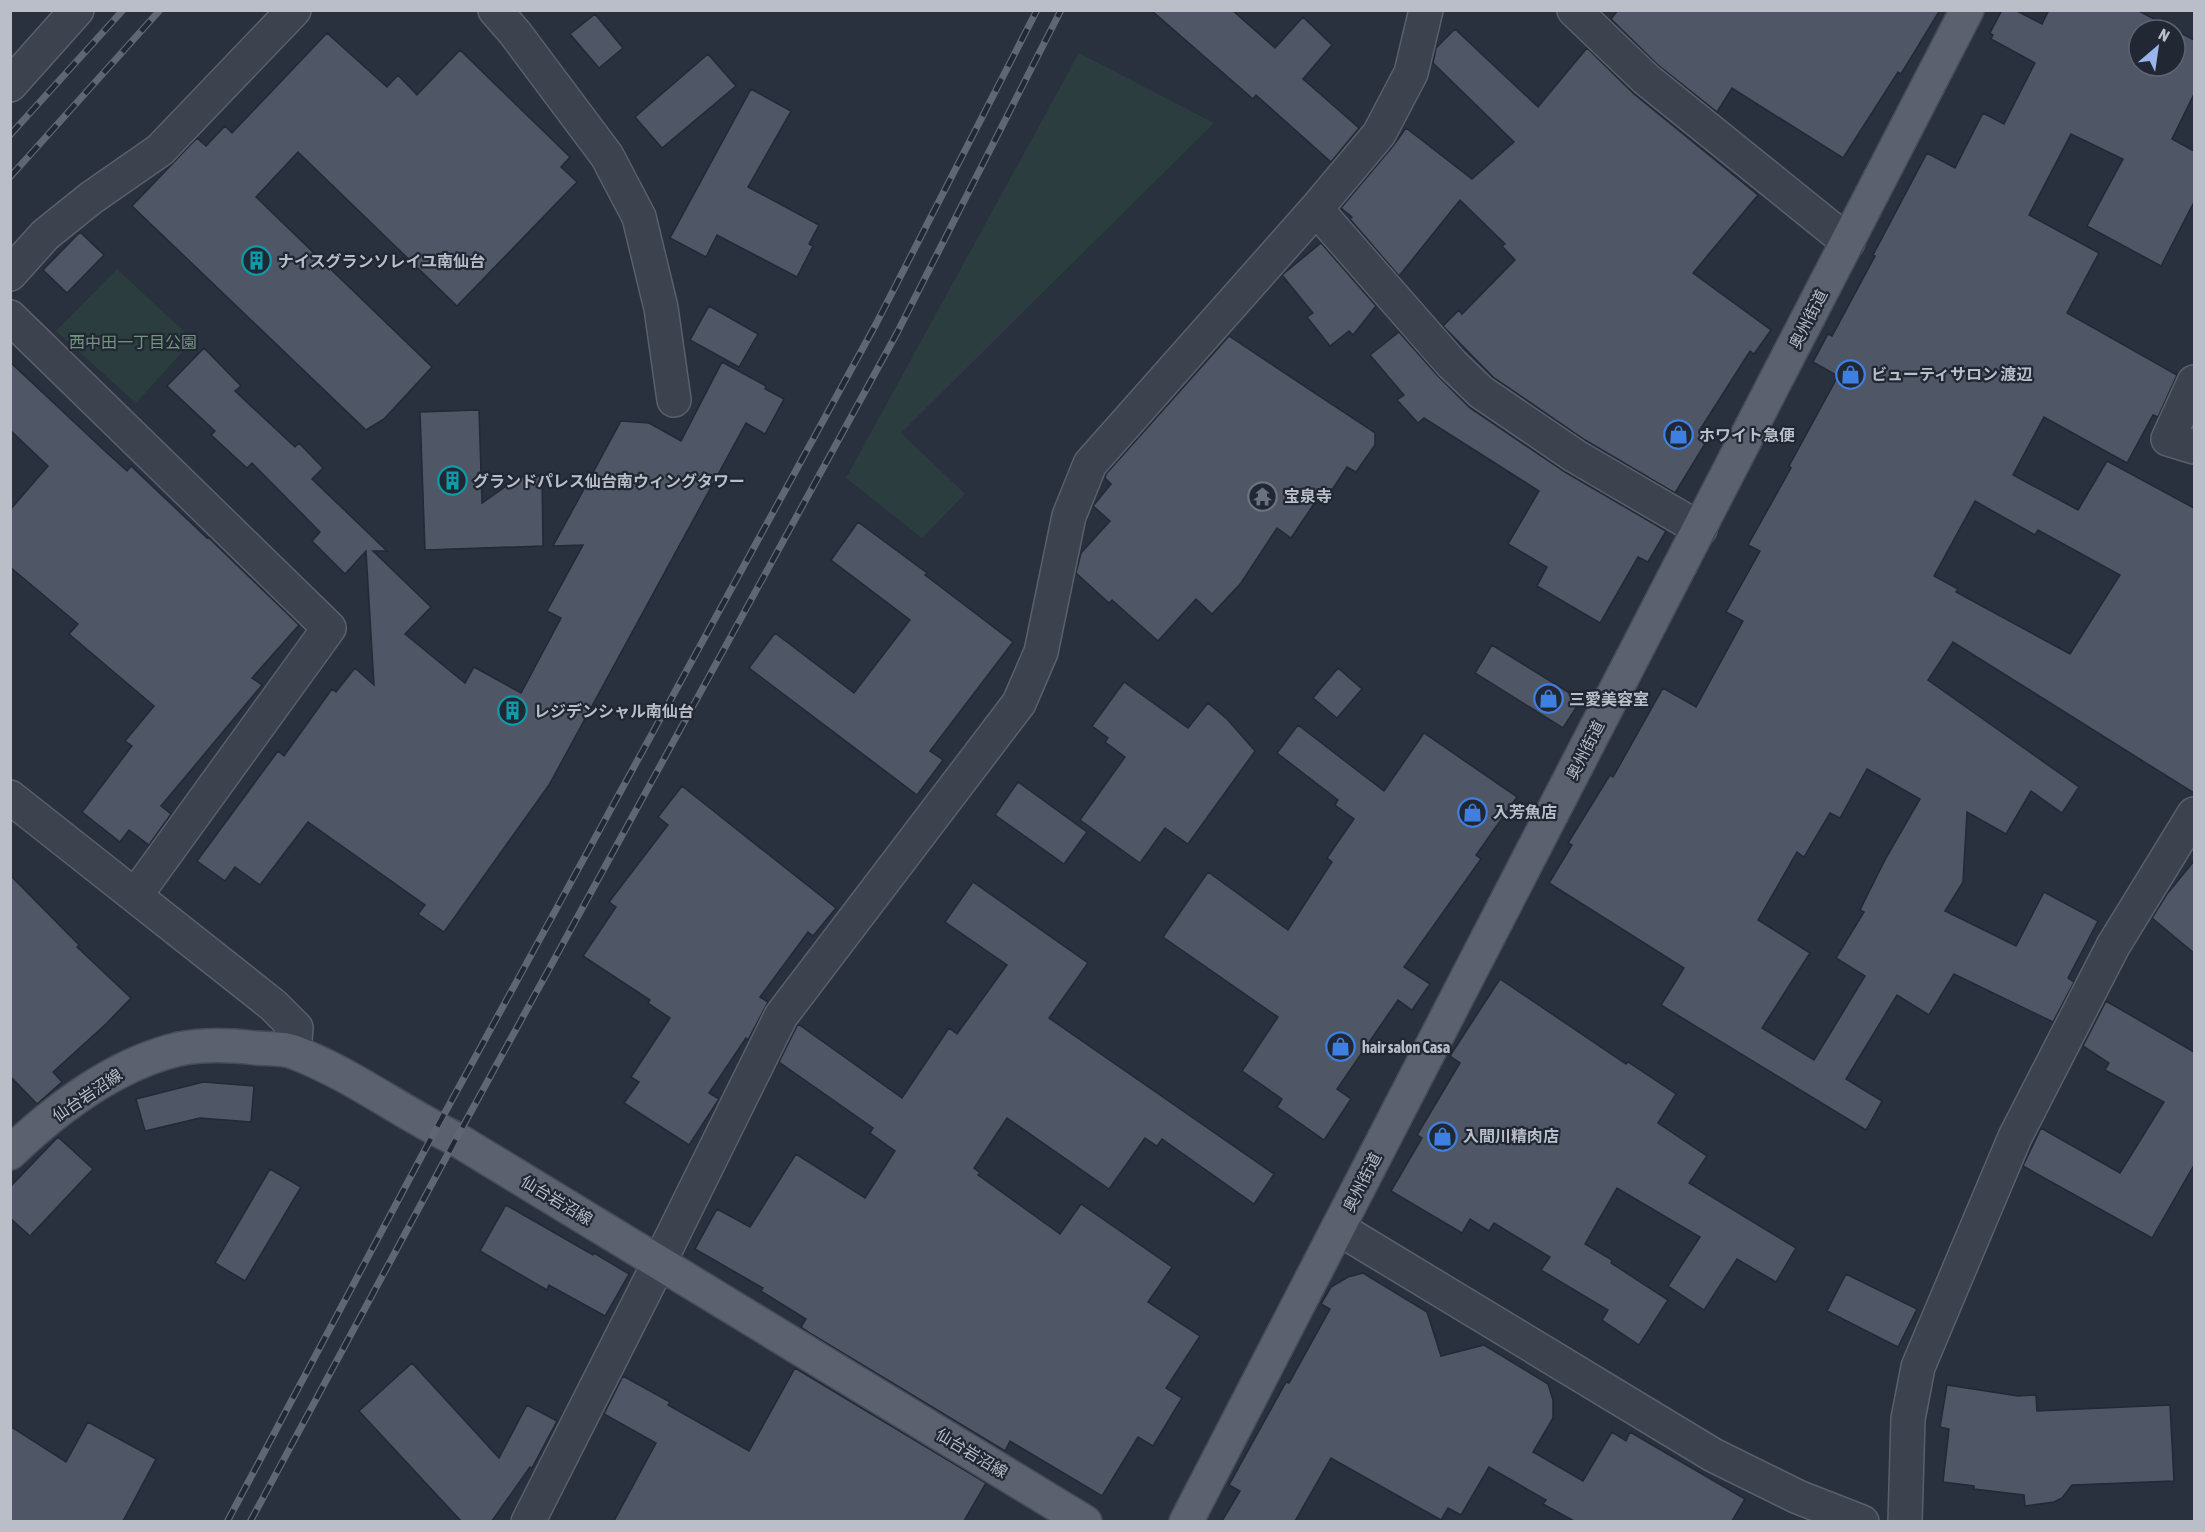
<svg xmlns="http://www.w3.org/2000/svg" width="2205" height="1532" font-family="'Asap Condensed','Noto Sans JP',sans-serif">
<style>
.green{fill:#2c3d40}
.building{fill:#4f5766;stroke:#232935;stroke-width:1.5;fill-rule:evenodd}
.lines{fill:none;stroke-linecap:round;stroke-linejoin:round}
.minor-casing{stroke:#5a606b;stroke-width:36}
.major-casing{stroke:#464b57;stroke-width:36}
.minor{stroke:#3c424e;stroke-width:33}
.major{stroke:#5b616e;stroke-width:33}
.rail-casing{stroke:#5f6674;stroke-width:7}
.rail{stroke:#212733;stroke-width:4.5;stroke-dasharray:14;stroke-linecap:butt}
.labels{text-anchor:middle;stroke-width:4.5;stroke-linejoin:round;paint-order:stroke}
.poi-label{font-size:16px;font-weight:bold;fill:#b9bec8;stroke:#212733;text-anchor:start}
.street-label{font-size:16px;fill:#b9bec8;stroke:#212733}
.park-label{font-size:16px;fill:#73967e;stroke:#212733}
</style>
<rect width="100%" height="100%" fill="#29303e"/>
<path class="green" d="M 1079,53 L 1214,123 L 901,433 L 965,494 L 922,538 L 846,478 Z
M 117,269 L 193,340 L 136,403 L 56,331 Z"/>
<path class="building" d="M 1151,10 L 1232,10 L 1275,48 L 1303,17 L 1332,45 L 1303,79 L 1359,128 L 1331,162 L 1256,95 L 1253,99 Z
M 1618,10 L 1940,10 L 1901,74 L 1898,72 L 1843,158 L 1732,88 L 1717,112 L 1658,65 L 1611,19 Z
M 2002,10 L 2015,10 L 2042,24 L 2049,10 L 2137,10 L 2194,40 L 2194,94 L 2172,139 L 2194,151 L 2194,202 L 2161,266 L 2087,226 L 2123,159 L 2071,134 L 2029,215 L 2099,253 L 2067,313 L 2177,375 L 2158,417 L 2153,415 L 2127,463 L 2044,417 L 2013,475 L 2078,510 L 2107,461 L 2194,508 L 2194,793 L 1953,642 L 1928,680 L 2079,787 L 2062,813 L 2031,791 L 2006,834 L 1967,812 L 1963,882 L 1945,911 L 2016,946 L 2044,892 L 2098,921 L 2068,978 L 2074,982 L 2053,1022 L 1954,974 L 1929,1015 L 1897,995 L 1846,1079 L 1882,1101 L 1866,1130 L 1661,1005 L 1684,968 L 1549,883 L 1572,845 L 1568,843 L 1610,775 L 1613,777 L 1663,688 L 1696,707 L 1743,621 L 1726,612 L 1760,551 L 1748,545 L 1791,468 L 1789,466 L 1838,376 L 1813,362 L 1828,334 L 1832,336 L 1875,256 L 1873,255 L 1927,153 L 1955,168 L 1983,113 L 2004,124 L 2035,63 L 1991,39 L 1993,35 L 1990,33 ZM 2139,30 L 2175,30 L 2175,66 L 2139,66 ZM 1975,501 L 2035,535 L 2038,530 L 2120,575 L 2070,654 L 1956,592 L 1958,589 L 1934,576 ZM 1867,769 L 1920,799 L 1885,860 L 1860,910 L 1864,912 L 1836,958 L 1865,976 L 1814,1060 L 1762,1028 L 1810,953 L 1758,920 L 1797,852 L 1804,857 L 1830,813 L 1840,818 Z
M 595,14 L 623,48 L 599,68 L 570,34 Z
M 1455,29 L 1538,107 L 1587,48 L 1634,94 L 1758,195 L 1693,273 L 1771,330 L 1754,354 L 1750,351 L 1701,428 L 1711,434 L 1675,493 L 1585,440 L 1493,377 L 1443,326 L 1459,310 L 1462,314 L 1515,260 L 1502,246 L 1505,244 L 1460,200 L 1399,276 L 1350,219 L 1352,217 L 1341,208 L 1393,146 L 1406,128 L 1472,179 L 1514,142 L 1433,63 L 1436,48 Z
M 327,33 L 387,87 L 398,75 L 417,95 L 460,50 L 570,157 L 561,167 L 577,182 L 457,306 L 298,152 L 256,197 L 432,367 L 384,419 L 366,430 L 132,206 L 197,138 L 206,146 L 225,126 L 232,133 Z
M 708,54 L 736,86 L 662,148 L 635,117 Z
M 751,89 L 791,111 L 748,187 L 819,225 L 809,244 L 813,246 L 797,277 L 717,235 L 706,257 L 670,238 Z
M 80,232 L 104,255 L 67,293 L 43,270 Z
M 1321,243 L 1376,306 L 1353,335 L 1349,331 L 1330,346 L 1307,317 L 1313,313 L 1282,275 Z
M 709,306 L 758,334 L 739,367 L 690,340 Z
M 1399,332 L 1437,375 L 1470,408 L 1565,472 L 1666,531 L 1648,562 L 1638,557 L 1600,623 L 1537,586 L 1547,567 L 1508,544 L 1539,491 L 1424,418 L 1418,423 L 1397,400 L 1404,395 L 1370,355 Z
M 1229,336 L 1375,433 L 1375,445 L 1356,472 L 1347,467 L 1330,493 L 1324,489 L 1291,538 L 1277,528 L 1241,583 L 1212,614 L 1196,599 L 1158,641 L 1112,600 L 1109,603 L 1076,573 L 1081,553 L 1110,521 L 1093,506 L 1111,484 L 1105,478 L 1106,474 Z
M 204,348 L 241,386 L 235,391 L 295,447 L 299,443 L 323,468 L 312,479 L 387,551 L 373,551 L 431,607 L 405,634 L 465,683 L 474,667 L 521,693 L 561,618 L 547,611 L 583,545 L 553,546 L 621,421 L 649,423 L 681,441 L 722,362 L 766,386 L 765,389 L 784,399 L 765,434 L 746,423 L 549,785 L 444,932 L 418,914 L 425,905 L 308,822 L 260,885 L 235,867 L 225,881 L 197,861 L 278,751 L 284,756 L 332,689 L 336,692 L 355,668 L 374,685 L 366,551 L 345,574 L 312,541 L 320,532 L 252,463 L 247,468 L 211,435 L 215,431 L 167,386 Z
M 10,362 L 106,452 L 127,471 L 131,466 L 207,538 L 208,537 L 299,625 L 252,678 L 262,685 L 161,806 L 171,814 L 149,845 L 129,830 L 120,842 L 82,812 L 132,746 L 125,741 L 154,706 L 69,634 L 78,624 L 10,567 L 10,510 L 48,466 L 10,430 Z
M 479,410 L 482,503 L 519,477 L 542,476 L 543,546 L 425,550 L 420,412 Z
M 858,522 L 927,573 L 925,575 L 1013,642 L 930,751 L 943,760 L 917,795 L 749,668 L 775,633 L 854,693 L 910,620 L 831,560 Z
M 1492,645 L 1581,700 L 1563,728 L 1475,673 Z
M 1338,668 L 1362,689 L 1337,718 L 1313,698 Z
M 1124,682 L 1188,728 L 1208,703 L 1227,719 L 1255,751 L 1188,844 L 1165,828 L 1140,863 L 1080,820 L 1125,757 L 1105,742 L 1108,738 L 1092,726 Z
M 1298,725 L 1384,791 L 1424,733 L 1517,797 L 1476,855 L 1481,859 L 1404,967 L 1430,984 L 1412,1010 L 1398,1000 L 1337,1089 L 1351,1099 L 1324,1140 L 1277,1107 L 1282,1099 L 1242,1071 L 1278,1017 L 1163,937 L 1208,872 L 1288,930 L 1332,862 L 1327,858 L 1354,819 L 1335,805 L 1338,800 L 1277,753 Z
M 1018,782 L 1087,832 L 1064,864 L 995,815 Z
M 682,786 L 836,908 L 813,936 L 808,932 L 760,997 L 768,1002 L 748,1040 L 746,1038 L 709,1093 L 719,1099 L 689,1145 L 624,1103 L 639,1082 L 631,1077 L 670,1018 L 648,1003 L 650,1000 L 583,956 L 616,907 L 609,902 L 668,825 L 658,817 Z
M 2194,861 L 2194,953 L 2152,918 L 2167,894 Z
M 10,875 L 79,945 L 77,947 L 131,998 L 106,1024 L 53,1072 L 62,1082 L 37,1104 L 10,1076 Z
M 973,882 L 1088,963 L 1049,1018 L 1274,1174 L 1254,1204 L 1162,1139 L 1157,1146 L 1145,1138 L 1109,1189 L 1007,1118 L 974,1168 L 980,1173 L 978,1175 L 1060,1234 L 1081,1204 L 1172,1267 L 1148,1302 L 1200,1336 L 1166,1388 L 1182,1398 L 1153,1446 L 1138,1437 L 1102,1496 L 1010,1441 L 1005,1451 L 813,1335 L 801,1327 L 806,1319 L 761,1291 L 763,1288 L 695,1249 L 717,1209 L 750,1227 L 796,1154 L 865,1198 L 895,1151 L 870,1133 L 873,1128 L 779,1062 L 798,1024 L 902,1098 L 949,1028 L 957,1034 L 1007,965 L 945,922 Z
M 1500,979 L 1626,1064 L 1628,1062 L 1676,1094 L 1658,1123 L 1707,1156 L 1689,1183 L 1796,1248 L 1776,1282 L 1737,1259 L 1704,1310 L 1668,1286 L 1700,1237 L 1617,1188 L 1585,1244 L 1612,1260 L 1611,1263 L 1668,1300 L 1639,1345 L 1602,1320 L 1608,1310 L 1541,1270 L 1550,1257 L 1494,1223 L 1489,1231 L 1470,1219 L 1462,1233 L 1391,1191 L 1422,1138 L 1417,1135 L 1460,1063 L 1450,1056 Z
M 2106,1001 L 2194,1052 L 2194,1165 L 2152,1238 L 2023,1166 L 2041,1128 L 2120,1173 L 2164,1102 L 2105,1070 L 2109,1063 L 2083,1046 Z
M 203,1082 L 254,1086 L 251,1122 L 200,1118 L 145,1131 L 136,1099 Z
M 58,1137 L 93,1169 L 30,1236 L 10,1218 L 10,1187 Z
M 270,1169 L 301,1187 L 245,1281 L 215,1263 Z
M 506,1205 L 593,1255 L 594,1253 L 629,1274 L 605,1316 L 549,1285 L 547,1290 L 480,1251 Z
M 1363,1273 L 1427,1312 L 1441,1356 L 1484,1345 L 1548,1384 L 1553,1400 L 1553,1418 L 1533,1452 L 1583,1481 L 1612,1432 L 1626,1441 L 1630,1432 L 1745,1499 L 1732,1521 L 1574,1521 L 1543,1504 L 1546,1500 L 1489,1467 L 1461,1515 L 1448,1508 L 1441,1520 L 1331,1458 L 1295,1521 L 1222,1521 L 1240,1491 L 1229,1485 L 1286,1382 L 1289,1383 L 1330,1309 L 1321,1304 L 1331,1287 L 1348,1277 Z
M 1846,1274 L 1917,1309 L 1898,1347 L 1827,1311 Z
M 412,1363 L 499,1458 L 527,1405 L 557,1421 L 532,1468 L 530,1467 L 492,1521 L 461,1521 L 359,1411 Z
M 795,1368 L 986,1483 L 964,1521 L 614,1521 L 656,1443 L 604,1414 L 623,1376 L 670,1402 L 668,1405 L 749,1451 Z
M 1947,1385 L 2018,1396 L 2036,1395 L 2037,1411 L 2170,1405 L 2174,1481 L 2072,1485 L 2062,1498 L 2054,1502 L 2025,1506 L 2024,1495 L 1974,1489 L 1974,1486 L 1943,1482 L 1949,1429 L 1940,1427 Z
M 88,1422 L 156,1459 L 123,1521 L 10,1521 L 10,1426 L 66,1462 Z"/>
<g class="lines">
<defs>
<path id="minor" d="M 495,10 L 515,33 L 607,156 L 639,217 L 661,308 L 674,400
M 1574,10 L 1646,79 L 1848,242
M 10,85 L 77,10
M 1316,209 L 1451,363 L 1481,392 L 1575,456 L 1700,529
M 10,274 L 45,235 L 91,198 L 160,150 L 294,10
M 10,317 L 329,628 L 135,896
M 2194,382 L 2168,439 L 2194,447
M 10,797 L 273,1005 L 296,1028 L 294,1052
M 1338,1228 L 1713,1455 L 1798,1497 L 1862,1522
M 528,1522 L 660,1261 L 781,1016 L 1019,703 L 1041,652 L 1069,516 L 1090,464 L 1316,209 L 1379,134 L 1411,73 L 1426,10
M 1905,1522 L 1908,1419 L 1918,1367 L 2015,1137 L 2113,946 L 2194,814"/>
<path id="major" d="M 10,1153 C 57,1108 115,1064 179,1049 C 204,1044 231,1045 256,1048 C 269,1049 285,1048 296,1053 C 353,1075 402,1113 456,1139 L 1085,1522
M 1186,1522 L 1967,10"/>
</defs>
<use href="#minor" class="minor-casing"/>
<use href="#major" class="major-casing"/>
<use href="#minor" class="minor"/>
<use href="#major" class="major"/>
<defs>
<path id="rail" d="M 10,135 L 123,10
M 10,177 L 160,10
M 227,1522 L 436,1129 L 876,324 L 1037,10
M 250,1522 L 456,1139 L 897,333 L 1061,10"/>
</defs>
<use href="#rail" class="rail-casing"/>
<use href="#rail" class="rail"/>
</g>
<defs>
<symbol id="building-ring" viewBox="-11 -11 22 22"><circle r="9.5" fill="#212733" stroke="#0f9aa8" stroke-width="1.5"/><path d="M-4-6H4V6H1V3H-1V6H-4ZM-2.5-4.3h1.7v1.8h-1.7ZM.8-4.3h1.7v1.8H.8ZM-2.5-1h1.7V.8h-1.7ZM.8-1h1.7V.8H.8Z" fill="#0f9aa8"/></symbol>
<symbol id="shop-ring" viewBox="-11 -11 22 22"><circle r="9.5" fill="#212733" stroke="#3f7fe0" stroke-width="1.5"/><path d="M-5-2.5h2.3a2.7 3.5 0 0 1 5.4 0H5L5.5 6h-11ZM-1.5-2.5h3a1.5 2.3 0 0 0-3 0Z" fill="#3f7fe0"/></symbol>
<symbol id="temple-ring" viewBox="-11 -11 22 22"><circle r="9.5" fill="#212733" stroke="#6b7280" stroke-width="1.5"/><path d="M0-6L5-2H3V0L6.5 2.5H4V6H1.5V3h-3V6H-4V2.5H-6.5L-3 0V-2H-5Z" fill="#6b7280"/></symbol>
</defs>
<g fill-rule="evenodd">
<use href="#building-ring" x="240" y="244" width="33" height="33"/>
<use href="#shop-ring" x="1834" y="358" width="33" height="33"/>
<use href="#shop-ring" x="1662" y="418" width="33" height="33"/>
<use href="#building-ring" x="436" y="464" width="33" height="33"/>
<use href="#temple-ring" x="1246" y="480" width="33" height="33"/>
<use href="#shop-ring" x="1532" y="682" width="33" height="33"/>
<use href="#building-ring" x="496" y="694" width="33" height="33"/>
<use href="#shop-ring" x="1456" y="796" width="33" height="33"/>
<use href="#shop-ring" x="1324" y="1030" width="33" height="33"/>
<use href="#shop-ring" x="1426" y="1120" width="33" height="33"/>
</g>
<g class="labels">
<g class="poi-label">
<text x="278" y="267">ナイスグランソレイユ南仙台</text>
<text x="1871" y="380">ビューティサロン 渡辺</text>
<text x="1699" y="441">ホワイト急便</text>
<text x="473" y="487">グランドパレス仙台南ウィングタワー</text>
<text x="1284" y="502">宝泉寺</text>
<text x="1569" y="705">三愛美容室</text>
<text x="534" y="717">レジデンシャル南仙台</text>
<text x="1493" y="818">入芳魚店</text>
<text x="1362" y="1053">hair salon Casa</text>
<text x="1463" y="1142">入間川精肉店</text>
</g>
<g class="street-label">
<text transform="translate(1808 319) rotate(-63)" y="6">奥州街道</text>
<text transform="translate(1585 750) rotate(-63)" y="6">奥州街道</text>
<text transform="translate(87 1095) rotate(-34)" y="6">仙台岩沼線</text>
<text transform="translate(1362 1182) rotate(-63)" y="6">奥州街道</text>
<text transform="translate(557 1200) rotate(31)" y="6">仙台岩沼線</text>
<text transform="translate(972 1453) rotate(31)" y="6">仙台岩沼線</text>
</g>
<g class="park-label">
<text x="133" y="348">西中田一丁目公園</text>
</g>
</g>
<rect width="2205" height="1532" fill="none" stroke="#b9bec8" stroke-width="24"/>
<g transform="translate(2157 48) rotate(29)"><circle r="28" fill="#212733" stroke="#5e636f" stroke-width="1.5"/>
<path d="M0-4.5L10 22L0 15L-10 22Z" fill="#9ab4ec"/>
<text y="-9" font-size="16" font-weight="bold" text-anchor="middle" fill="#b9bec8">N</text>
</g>
</svg>
